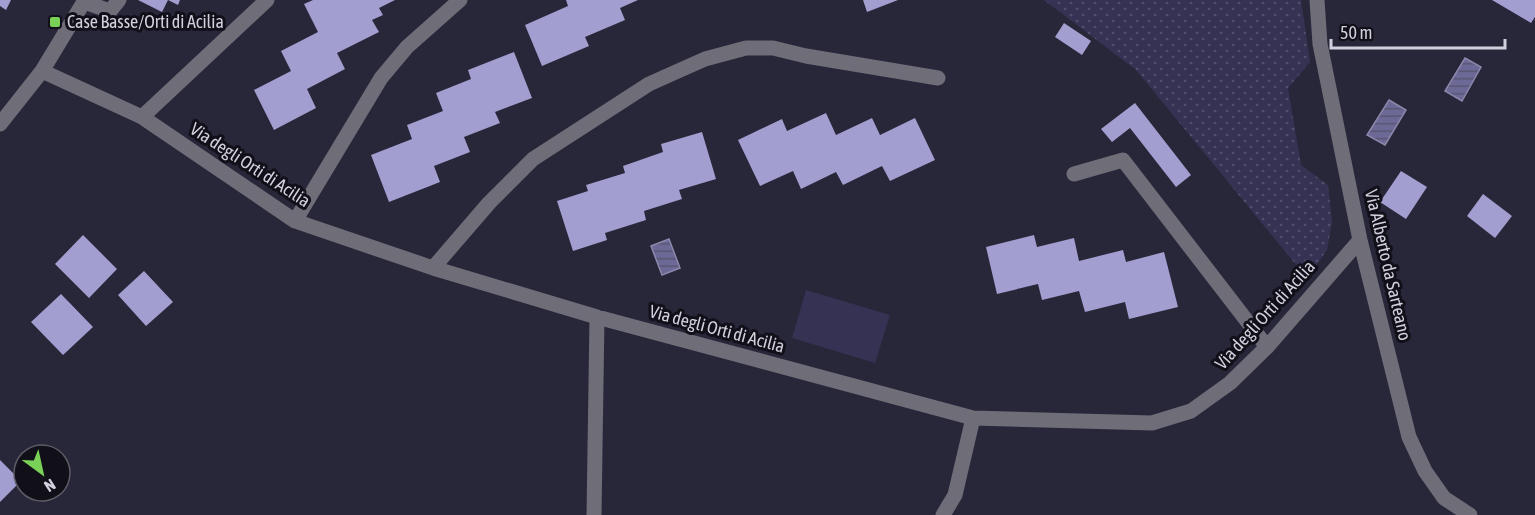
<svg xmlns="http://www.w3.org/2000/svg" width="1535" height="515" font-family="'Asap Condensed',sans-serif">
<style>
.grass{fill:url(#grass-dots)}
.pitch{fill:#353253}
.water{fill:url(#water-rules);stroke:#8b88ac;stroke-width:1.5}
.building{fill:#a29ed0}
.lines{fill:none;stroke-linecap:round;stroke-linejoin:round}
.minor{stroke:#6e6d78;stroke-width:15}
.poi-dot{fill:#79d157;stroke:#111019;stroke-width:2}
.labels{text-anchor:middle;stroke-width:6;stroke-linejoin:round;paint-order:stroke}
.poi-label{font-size:18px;fill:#d1d0dd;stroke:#111019;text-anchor:start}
.street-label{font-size:18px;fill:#d1d0dd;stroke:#111019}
</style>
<defs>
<pattern id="grass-dots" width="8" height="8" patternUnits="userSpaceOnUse" patternTransform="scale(1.5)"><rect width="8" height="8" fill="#353253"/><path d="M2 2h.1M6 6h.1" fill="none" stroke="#514f6b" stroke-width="1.8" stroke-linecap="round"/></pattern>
<pattern id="water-rules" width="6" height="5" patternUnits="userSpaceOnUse" patternTransform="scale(1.5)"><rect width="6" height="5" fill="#6d6997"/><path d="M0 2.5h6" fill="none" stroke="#585671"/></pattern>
</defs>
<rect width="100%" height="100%" fill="#282639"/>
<path class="grass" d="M 1044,0 L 1301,0 L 1310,62 L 1288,88 L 1301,165 L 1328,185 L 1332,222 L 1327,250 L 1307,278 L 1136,70 Z"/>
<path class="pitch" d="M 806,290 L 890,315 L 875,363 L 792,338 Z"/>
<path class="water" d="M 1465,58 L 1481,67 L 1462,101 L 1445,91 Z
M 1389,100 L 1406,110 L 1385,145 L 1367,135 Z
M 669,239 L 680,268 L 662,275 L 651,246 Z"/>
<path class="building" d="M 0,0 L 11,0 L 6,10 L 0,6 Z
M 138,0 L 180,0 L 178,5 L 168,0 L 162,12 Z
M 313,0 L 395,0 L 379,8 L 383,15 L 372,20 L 379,32 L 337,53 L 345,69 L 307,89 L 316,108 L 274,130 L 254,90 L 291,71 L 281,51 L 318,32 L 304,4 Z
M 566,0 L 638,0 L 620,8 L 625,20 L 585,37 L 589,46 L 542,66 L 525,25 L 568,6 Z
M 863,0 L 898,0 L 867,12 Z
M 1492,0 L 1535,0 L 1535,17 L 1531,23 Z
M 1064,23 L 1091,41 L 1082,55 L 1055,37 Z
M 514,52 L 532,98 L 495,112 L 500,123 L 464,137 L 470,152 L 434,166 L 440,182 L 389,202 L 371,155 L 412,139 L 407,125 L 443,111 L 436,93 L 471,79 L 468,70 Z
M 1135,103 L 1191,175 L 1176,187 L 1130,128 L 1112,142 L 1101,129 Z
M 826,113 L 836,135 L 872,118 L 880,135 L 915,118 L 935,160 L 890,181 L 882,166 L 843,185 L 836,172 L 801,189 L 793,171 L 760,186 L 738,140 L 782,119 L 787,131 Z
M 702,132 L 716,179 L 679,190 L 682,199 L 644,211 L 646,220 L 605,233 L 607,240 L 573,251 L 557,201 L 588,191 L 586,185 L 625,173 L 623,166 L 663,152 L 661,144 Z
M 1401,171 L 1427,187 L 1406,219 L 1380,202 Z
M 1483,194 L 1512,216 L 1495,238 L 1467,216 Z
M 83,235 L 117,269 L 89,298 L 55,264 Z
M 1034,235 L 1037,247 L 1074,238 L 1079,261 L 1123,250 L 1126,262 L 1164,252 L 1178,307 L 1129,319 L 1125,302 L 1085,312 L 1079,291 L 1042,300 L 1038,284 L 997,294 L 986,247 Z
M 144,271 L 173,302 L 146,326 L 118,295 Z
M 61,294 L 93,327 L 63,355 L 31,322 Z
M 0,460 L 21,481 L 0,502 Z"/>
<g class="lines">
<path class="minor" d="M 1317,0 L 1320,44 L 1360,240 L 1409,437 L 1425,471 L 1444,498 L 1470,515
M 84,2 L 110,11 L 119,0
M 42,71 L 142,117 L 295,221 L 433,268 L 597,317 L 973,418 L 1152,423 L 1191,411 L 1230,383 L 1267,347 L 1360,240
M 142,117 L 267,0
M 0,124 L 42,71 L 85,0
M 1074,174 L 1123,160 L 1267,347
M 295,221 L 381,78 L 407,47 L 460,0
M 433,268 L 489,203 L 533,159 L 649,84 L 705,59 L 746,48 L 773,48 L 806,56 L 938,78
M 594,515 L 597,317
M 943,515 L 955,495 L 973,418"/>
</g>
<rect class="poi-dot" x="49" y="16" width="12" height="12" rx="3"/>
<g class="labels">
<g class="poi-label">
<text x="67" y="28">Case Basse/Orti di Acilia</text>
</g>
<g class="street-label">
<text transform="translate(250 165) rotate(33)" y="6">Via degli Orti di Acilia</text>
<text transform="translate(1388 265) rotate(77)" y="6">Via Alberto da Sarteano</text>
<text transform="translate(1265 315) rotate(-48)" y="6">Via degli Orti di Acilia</text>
<text transform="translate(717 329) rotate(15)" y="6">Via degli Orti di Acilia</text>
</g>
</g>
<g transform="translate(42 473) rotate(147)"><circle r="28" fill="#111019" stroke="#5e5d67" stroke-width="1.5"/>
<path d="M0-4.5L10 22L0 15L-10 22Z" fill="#79d157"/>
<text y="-9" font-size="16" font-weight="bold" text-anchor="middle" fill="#d1d0dd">N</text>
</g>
<path d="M1331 39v9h174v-9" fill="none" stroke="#d1d0dd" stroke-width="3"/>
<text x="1340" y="39" font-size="18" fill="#d1d0dd" stroke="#111019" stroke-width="4.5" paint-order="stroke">50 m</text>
</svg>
